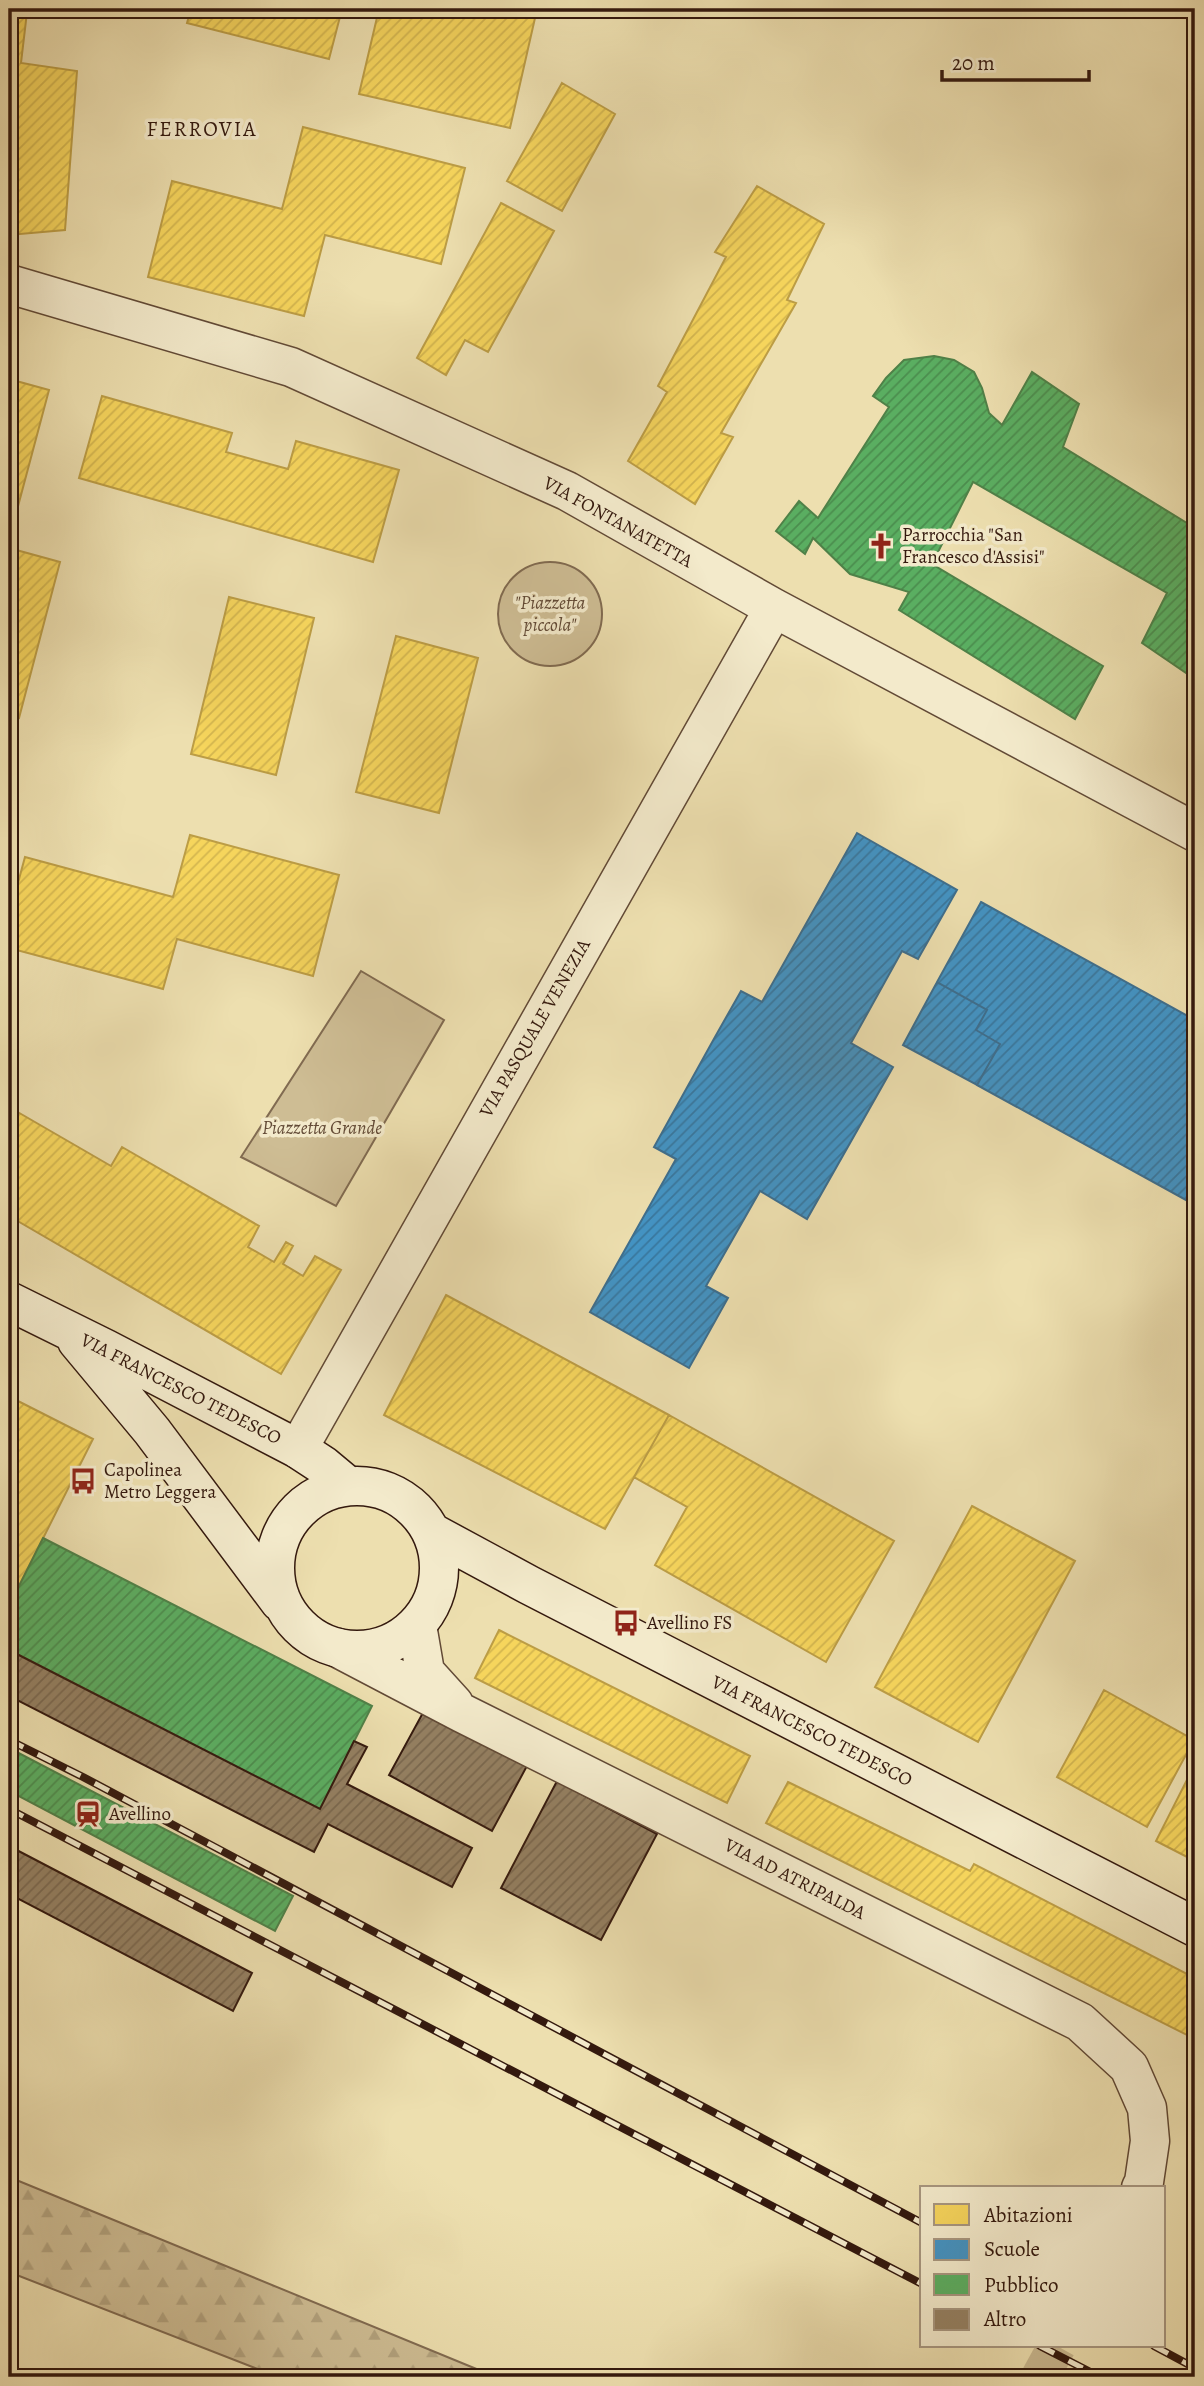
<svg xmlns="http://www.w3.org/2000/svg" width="1204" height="2386" viewBox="0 0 1204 2386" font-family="Alegreya,serif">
<defs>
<pattern id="forest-firs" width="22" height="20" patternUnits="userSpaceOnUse" patternTransform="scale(1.75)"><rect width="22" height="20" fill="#cebd94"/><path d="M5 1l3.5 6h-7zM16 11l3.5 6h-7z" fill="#b2a27e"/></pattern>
<pattern id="homes-hatch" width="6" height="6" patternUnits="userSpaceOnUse" patternTransform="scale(1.75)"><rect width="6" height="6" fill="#f6d55c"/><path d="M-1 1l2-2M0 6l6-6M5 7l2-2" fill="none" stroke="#d4b64f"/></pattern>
<pattern id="schools-hatch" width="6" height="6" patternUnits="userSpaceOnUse" patternTransform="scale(1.75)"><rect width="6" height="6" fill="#4393c3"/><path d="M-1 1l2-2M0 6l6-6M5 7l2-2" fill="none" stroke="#39779d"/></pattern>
<pattern id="public-hatch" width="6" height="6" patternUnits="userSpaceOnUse" patternTransform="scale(1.75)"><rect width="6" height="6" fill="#5aae61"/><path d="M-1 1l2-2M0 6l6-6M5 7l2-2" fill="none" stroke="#4b8d4e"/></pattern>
<pattern id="building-hatch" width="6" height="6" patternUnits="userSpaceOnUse" patternTransform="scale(1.75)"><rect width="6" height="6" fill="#948062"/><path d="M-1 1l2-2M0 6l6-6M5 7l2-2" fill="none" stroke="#7a684f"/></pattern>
</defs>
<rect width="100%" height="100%" fill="#eddfaf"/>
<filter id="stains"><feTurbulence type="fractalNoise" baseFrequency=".00286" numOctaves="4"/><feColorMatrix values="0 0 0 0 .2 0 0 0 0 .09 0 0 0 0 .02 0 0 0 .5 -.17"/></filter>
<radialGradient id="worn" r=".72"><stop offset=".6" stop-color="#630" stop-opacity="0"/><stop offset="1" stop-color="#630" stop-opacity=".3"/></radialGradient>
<path fill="url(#forest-firs)" stroke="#816b51" stroke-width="2" d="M9,2177L496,2377H278L9,2272Z"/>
<path fill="#cebd94" stroke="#816b51" stroke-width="2" d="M498 614a52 52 0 1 1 104 0a52 52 0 1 1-104 0Z
M361,971L444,1020L336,1206L241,1157Z"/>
<path fill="url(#homes-hatch)" stroke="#bc9d45" stroke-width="2" d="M9,9L27,12L21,63L77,71L65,230L9,235Z
M191,9H342L329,59L187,23Z
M379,9H495L535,18L510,128L359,94Z
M562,83L615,114L562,211L507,181Z
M303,127L465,168L441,264L325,235L304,316L148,277L172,181L282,209Z
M757,186L824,224L787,300L796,303L721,433L733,437L695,504L628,461L667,392L658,386L726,257L715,252Z
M501,203L554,231L488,352L465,340L446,375L417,358Z
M9,379L49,390L9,540Z
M102,396L232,433L226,452L288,469L296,441L399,470L373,562L79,478Z
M9,548L60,562L19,718L9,716Z
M229,597L314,618L276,775L191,754Z
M396,636L478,658L439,813L356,792Z
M190,835L339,875L313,976L177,939L163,989L9,948V916L25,857L173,897Z
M9,1107L111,1166L122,1147L259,1226L248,1247L274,1262L286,1242L293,1246L283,1264L303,1276L315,1256L341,1270L281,1374L9,1216Z
M446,1295L669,1415L605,1529L384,1415Z
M16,1400L93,1439L9,1606V1414Z
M669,1415L894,1541L826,1662L655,1565L687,1507L634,1477Z
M972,1506L1075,1561L978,1742L875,1687Z
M499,1630L750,1756L727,1803L475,1678Z
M1104,1690L1194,1740L1147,1827L1057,1777Z
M1195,1764V1861L1156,1841Z
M788,1782L970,1871L974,1864L1195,1978V2039L766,1823Z"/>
<path fill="url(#schools-hatch)" stroke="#3e6e8d" stroke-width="2" d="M857,833L957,890L918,959L902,951L851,1043L893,1067L807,1219L760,1191L706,1286L728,1298L689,1368L590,1312L676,1159L654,1147L715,1037L741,991L762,1002Z
M981,902L1195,1020V1205L977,1085L1000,1044L976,1030L987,1010L937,982Z
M937,982L987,1010L976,1030L1000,1044L977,1085L903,1045Z"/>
<path fill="url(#public-hatch)" stroke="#4f8148" stroke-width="2" d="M934,356L954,360L974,372L982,388L989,413L1002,425L1032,372L1079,404L1063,447L1195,528V679L1142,643L1167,593L973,482L932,564L1103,666L1075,719L899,610L909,592L850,574L813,538L805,554L776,531L799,501L818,518L889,407L873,396L886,378L904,360Z
M43,1538L372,1706L320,1809L9,1650V1606Z
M9,1748L293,1896L275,1931L9,1791Z"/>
<path fill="url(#building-hatch)" stroke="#34190e" stroke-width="2" d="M9,1650L320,1809L354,1741L367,1747L347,1784L472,1848L452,1887L328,1824L314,1852L9,1696Z
M425,1709L528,1764L492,1831L389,1775Z
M557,1781L657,1834L601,1940L501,1888Z
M9,1846L252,1973L233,2011L9,1894Z"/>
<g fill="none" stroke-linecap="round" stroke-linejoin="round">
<path stroke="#c8b78f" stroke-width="38" stroke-dasharray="38 19" stroke-linecap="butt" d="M1040,2377L1057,2346"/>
<g stroke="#624a36" stroke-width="41">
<path id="street" d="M9,284L291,367L567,491L774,608L1195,832
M298,1449L774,608
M417,1625L425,1672L454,1704
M338,1648L462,1713L1080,2022L1129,2067L1147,2108L1150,2141L1144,2182L1141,2188"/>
</g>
<g stroke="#34190e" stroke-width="41">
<path id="secondary" d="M9,1301L106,1349L298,1449L324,1466L348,1486
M77,1341L152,1431L280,1602
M275 1568a82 82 0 1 1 164 0a82 82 0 1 1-164 0Z
M431,1532L529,1585L1195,1927"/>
</g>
<use href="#street" stroke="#f3eacb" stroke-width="38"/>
<use href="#secondary" stroke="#f3eacb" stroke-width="38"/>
<g stroke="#34190e" stroke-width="8">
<path id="rail" d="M9,1740L83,1777L922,2223
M9,1809L922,2284
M1040,2346L1100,2377
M1154,2346L1195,2368"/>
</g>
<use href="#rail" stroke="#f3eacb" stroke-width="5" stroke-dasharray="16" stroke-linecap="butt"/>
</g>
<defs>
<g id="church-bare" transform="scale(2.1)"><path d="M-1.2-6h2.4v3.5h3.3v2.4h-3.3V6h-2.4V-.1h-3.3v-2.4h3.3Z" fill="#8f2418" stroke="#f3eacb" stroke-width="2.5" paint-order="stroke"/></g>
<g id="bus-bare" transform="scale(2.1)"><path d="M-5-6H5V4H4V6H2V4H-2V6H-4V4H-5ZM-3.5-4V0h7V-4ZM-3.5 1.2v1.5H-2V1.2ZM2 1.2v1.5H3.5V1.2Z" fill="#8f2418" stroke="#f3eacb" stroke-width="2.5" paint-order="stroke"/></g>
<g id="station-bare" transform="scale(2.1)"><path d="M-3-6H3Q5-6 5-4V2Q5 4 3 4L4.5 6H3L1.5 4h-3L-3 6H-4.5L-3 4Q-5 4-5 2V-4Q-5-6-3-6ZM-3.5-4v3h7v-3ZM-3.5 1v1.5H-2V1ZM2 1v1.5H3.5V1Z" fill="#8f2418" stroke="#f3eacb" stroke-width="2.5" paint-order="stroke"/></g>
</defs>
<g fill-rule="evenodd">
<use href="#church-bare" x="881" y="546"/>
<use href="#bus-bare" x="83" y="1481"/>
<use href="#bus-bare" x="626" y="1623"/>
<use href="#station-bare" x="88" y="1814"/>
</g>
<g text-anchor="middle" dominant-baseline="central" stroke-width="7" stroke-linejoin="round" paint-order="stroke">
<g font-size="19" fill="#34190e" stroke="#f3eacb">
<text transform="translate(618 522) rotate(29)">VIA FONTANATETTA</text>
<text transform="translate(535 1028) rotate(-60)">VIA PASQUALE VENEZIA</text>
<text transform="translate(181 1389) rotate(27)">VIA FRANCESCO TEDESCO</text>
<text transform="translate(812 1731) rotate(27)">VIA FRANCESCO TEDESCO</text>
<text transform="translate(795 1879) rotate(27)">VIA AD ATRIPALDA</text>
</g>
<g font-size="19" fill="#34190e" stroke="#f3eacb" text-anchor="start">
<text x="902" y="535">Parrocchia "San<tspan x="902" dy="22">Francesco d'Assisi"</tspan></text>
<text x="104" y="1470">Capolinea<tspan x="104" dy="22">Metro Leggera</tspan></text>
<text x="647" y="1623">Avellino FS</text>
<text x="109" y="1814">Avellino</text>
</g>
<g font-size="19" font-style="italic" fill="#624a36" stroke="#f3eacb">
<text x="550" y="603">"Piazzetta<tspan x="550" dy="22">piccola"</tspan></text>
<text x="322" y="1128">Piazzetta Grande</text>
</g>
<g font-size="21" letter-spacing="2" fill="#34190e" stroke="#f3eacb">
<text x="202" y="129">FERROVIA</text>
</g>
</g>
<rect width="1204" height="2386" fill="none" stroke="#eddfaf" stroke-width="35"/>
<rect x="10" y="10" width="1183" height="2365" fill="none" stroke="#34190e" stroke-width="3.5"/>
<rect x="18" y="18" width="1169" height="2351" fill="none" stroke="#34190e" stroke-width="2"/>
<rect x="920" y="2186" width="245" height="161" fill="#f3eacb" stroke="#a7967f" stroke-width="2"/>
<rect x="934" y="2204" width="35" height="21" fill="#f6d55c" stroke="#a7967f" stroke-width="2"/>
<text x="984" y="2222" font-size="21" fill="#34190e">Abitazioni</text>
<rect x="934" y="2239" width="35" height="21" fill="#4393c3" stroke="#a7967f" stroke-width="2"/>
<text x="984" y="2256" font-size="21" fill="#34190e">Scuole</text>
<rect x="934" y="2274" width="35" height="21" fill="#5aae61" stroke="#a7967f" stroke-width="2"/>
<text x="984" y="2292" font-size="21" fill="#34190e">Pubblico</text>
<rect x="934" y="2309" width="35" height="21" fill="#948062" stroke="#a7967f" stroke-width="2"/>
<text x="984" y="2326" font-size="21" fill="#34190e">Altro</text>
<path d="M942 70v10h147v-10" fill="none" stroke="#34190e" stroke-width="3.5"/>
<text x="952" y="70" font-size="21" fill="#34190e" stroke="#f3eacb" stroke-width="5" paint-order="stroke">20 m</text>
<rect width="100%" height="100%" filter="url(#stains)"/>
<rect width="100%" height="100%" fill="url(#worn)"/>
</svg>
